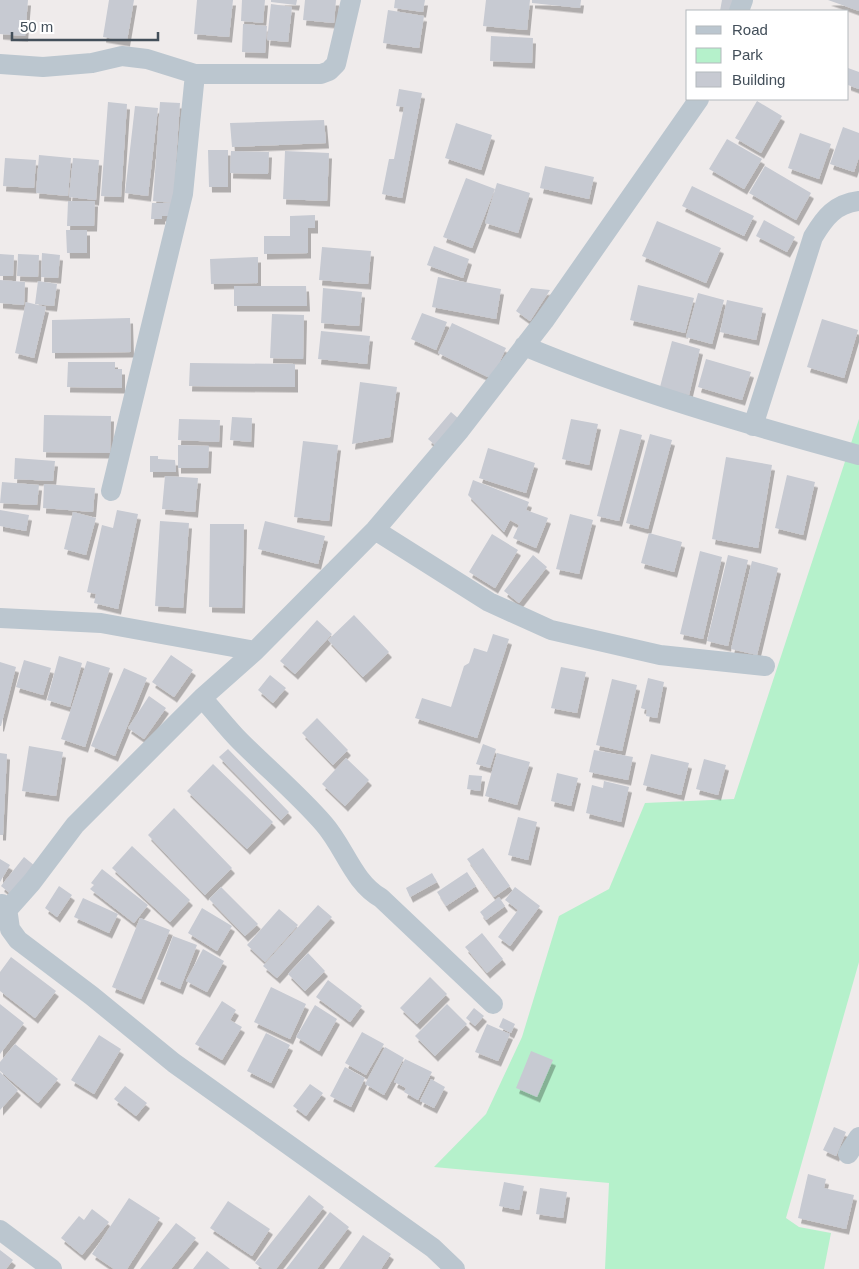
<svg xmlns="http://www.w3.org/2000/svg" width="859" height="1269" viewBox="0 0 859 1269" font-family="Arial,sans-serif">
<defs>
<filter id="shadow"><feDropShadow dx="3" dy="5.5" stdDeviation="0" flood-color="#0004"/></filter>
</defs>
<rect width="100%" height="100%" fill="#efebeb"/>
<path fill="#b5f1cb" d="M859,419V962L786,1218L799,1227L831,1233L824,1269H605L609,1183L434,1167L486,1114L522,1037L559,916L609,889L645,803L734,799Z"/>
<path fill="#c7cad2" filter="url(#shadow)" d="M0,0H28L25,36L0,34Z
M109,0H134L127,41L103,37Z
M197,0H233L229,37L194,34Z
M242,0H265L263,23L241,21Z
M271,0H297L296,5L271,2Z
M305,0H336L334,23L303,20Z
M395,0H425L423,12L394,8Z
M486,0H530L527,30L483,26Z
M532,0H581L580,8L532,3Z
M722,0H735L733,11H720Z
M828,0H859V11Z
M271,4L292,7L288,42L267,40Z
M388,10L424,16L419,48L383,43Z
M243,24L267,26L265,53L242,52Z
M491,36L533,38L532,63L490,61Z
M848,68L859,72V89L848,85Z
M399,89L422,93L402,198L382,194L389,159H394L404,107L396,106Z
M757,101L782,116L761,153L735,138Z
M108,102L127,104L121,197L101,196Z
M160,102L180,103L173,203L153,201Z
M135,106L158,108L148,196L125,193Z
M324,120L326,143L232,147L230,123Z
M456,123L492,135L481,170L445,158Z
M843,127L859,133V157L854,172L830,164Z
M800,133L831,144L819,179L788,168Z
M727,139L762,159L744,189L709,169Z
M208,150H228V187H209Z
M231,151L269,152L268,174L230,173Z
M285,151L329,153L327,201L283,199Z
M39,155L71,158L68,196L36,193Z
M5,158L36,160L34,188L3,186Z
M73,158L99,160L96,200L69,197Z
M545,166L594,177L589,199L540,188Z
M765,166L811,193L796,220L749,193Z
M466,178L495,189L472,248L443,237Z
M497,183L530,193L518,233L485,223Z
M692,186L754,216L744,236L682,206Z
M68,201H95L94,226H67Z
M152,203H175V216H162V219H151Z
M315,215V228H308V253L264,254V236H290V216Z
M764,220L795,237L787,252L756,236Z
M657,221L721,248L706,283L642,256Z
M66,230H87V253H67Z
M434,246L469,259L463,278L427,265Z
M322,247L371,251L368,284L319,280Z
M42,253L60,255L58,278L41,277Z
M0,254L14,255L13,276H0Z
M18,254L39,255L38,277L17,276Z
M258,257V283L211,284L210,259Z
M438,277L501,289L496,319L432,307Z
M0,280L25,282L24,305L0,303Z
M38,281L57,284L54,306L35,304Z
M638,285L694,298L685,333L630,320Z
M234,286H306L307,306H234Z
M323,288L362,292L359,326L321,323Z
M531,288L550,290L530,321L516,311Z
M698,293L724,300L712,344L686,337Z
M727,300L763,308L756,340L720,332Z
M26,302L46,307L34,358L15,353Z
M422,313L447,322L436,350L411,339Z
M272,314L304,315L303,359L270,358Z
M130,318L131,352L52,353V320Z
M822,319L858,330L844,378L807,367Z
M452,323L506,348L492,379L438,353Z
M321,331L370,336L367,364L318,359Z
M672,341L700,349L689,395L660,387Z
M706,359L751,372L742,400L698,387Z
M68,362H115V369H122V388L67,387Z
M190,363L295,364V387L189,386Z
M360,382L397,387L390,437L352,444Z
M451,412L459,419L436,446L428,439Z
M44,415L111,416L110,453L43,452Z
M232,417L252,418L251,442L230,440Z
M179,419L220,420L219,442L178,440Z
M571,419L598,424L589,465L562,459Z
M620,429L642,435L619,521L597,516Z
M650,434L672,440L648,529L626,523Z
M303,441L338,445L329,521L294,517Z
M178,445L209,446L208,468H178Z
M488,448L535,463L526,493L479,478Z
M150,456H158V459L175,460L176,472H150Z
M726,457L772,465L758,548L712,539Z
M15,458L55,461L53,481L14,479Z
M787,475L815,482L803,535L775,528Z
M165,476L198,478L195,512L162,509Z
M473,480L529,502L526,510L548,518L536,548L513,538L519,525L510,520L504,532L468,495Z
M2,482L39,485L37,505L0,503Z
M44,484L95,488L93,512L43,508Z
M0,510L29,515L26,531L0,526Z
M117,510L138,514L118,609L94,603L96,594L87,592L102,525L113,528Z
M73,512L96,518L86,555L64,549Z
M570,514L593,520L579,574L556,569Z
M160,521L189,523L183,608L155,606Z
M265,521L325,536L318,564L258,549Z
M210,524H244L242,608L209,607Z
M649,533L682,542L674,572L641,563Z
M492,534L518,550L495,588L469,572Z
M700,551L722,557L703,639L680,634Z
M533,555L547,567L519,603L504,591Z
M728,555L748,560L728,646L707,641Z
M752,561L778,568L757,655L731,649Z
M354,615L389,652L363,677L328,640Z
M317,620L332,634L295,674L280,661Z
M493,634L509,639L477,738L415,718L422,698L451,707L464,666L469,663L474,648L487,652Z
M171,655L193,670L174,697L152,682Z
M59,656L82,663L70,707L47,700Z
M24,660L51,668L43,695L16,687Z
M87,661L110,668L85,747L61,739Z
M0,662L16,667L1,726H0Z
M561,667L586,672L577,713L551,708Z
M124,668L147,678L115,756L91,746Z
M270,675L286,688L273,703L258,690Z
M648,678L664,682L657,718L646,716L647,710L641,708Z
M612,679L637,685L622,751L596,745Z
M149,696L166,708L144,739L128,728Z
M317,718L348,750L333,765L302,733Z
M483,744L496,749L490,768L476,764Z
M29,746L63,752L56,796L22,791Z
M228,749L289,812L281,820L219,757Z
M594,750L633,757L628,780L589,772Z
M0,753L7,754L3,835H0Z
M497,753L530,762L517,805L485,796Z
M651,754L689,763L681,795L643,785Z
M346,758L369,780L345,806L322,784Z
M704,759L726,765L718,795L696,789Z
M213,764L273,822L247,849L187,791Z
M557,773L578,778L571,806L551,801Z
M469,775L482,776L480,791L467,789Z
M604,781L629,787L621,822L586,813L592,785L603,788Z
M174,808L232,868L205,895L148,835Z
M518,817L537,822L528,860L508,855Z
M132,846L190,900L170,922L112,868Z
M483,848L510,886L494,897L467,859Z
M24,857L35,866L12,895L1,886Z
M0,859L10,865L0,882Z
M102,869L148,905L134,923L90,889L94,885L91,883Z
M467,872L476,886L446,906L437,892Z
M432,873L437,882L410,897L406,888Z
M59,886L72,895L57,917L45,908Z
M221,887L258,924L245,936L209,899Z
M515,887L540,906L510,946L498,937L518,910L505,900Z
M499,897L505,906L486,920L480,912Z
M83,898L118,914L109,933L74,917Z
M318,905L332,917L277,978L263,966Z
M202,908L232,926L217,951L188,933Z
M279,909L298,925L265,962L247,945Z
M140,918L170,930L141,999L112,987Z
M482,933L503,959L487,973L465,947Z
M173,936L197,945L180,989L157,979Z
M203,949L224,961L207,992L186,981Z
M308,953L325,971L305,991L288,974Z
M11,957L56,991L35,1018L0,991V972Z
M430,977L447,994L417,1024L400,1008Z
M328,980L362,1006L350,1022L316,997Z
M271,987L306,1004L290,1039L254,1022Z
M222,1001L236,1010L230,1020L242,1027L222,1060L195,1044Z
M0,1004L24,1023L0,1054Z
M447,1004L467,1024L435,1056L415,1036Z
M315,1005L337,1019L319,1051L296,1037Z
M474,1008L484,1016L475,1026L466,1018Z
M503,1018L515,1024L511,1033L499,1027Z
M487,1024L510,1034L498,1061L475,1052Z
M362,1032L384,1044L366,1075L345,1063Z
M266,1033L290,1045L271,1083L247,1071Z
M99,1035L121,1049L94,1094L71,1080Z
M15,1044L58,1079L38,1103L0,1071V1062Z
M385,1047L404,1058L384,1095L365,1084Z
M531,1051L553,1060L537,1097L516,1088Z
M405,1059L432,1072L418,1100L404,1092L406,1088L394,1082Z
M345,1067L365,1078L351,1107L330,1096Z
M0,1072L18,1090L0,1110Z
M431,1079L445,1087L434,1108L420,1101Z
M310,1084L323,1093L306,1116L293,1106Z
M125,1086L147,1103L136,1116L114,1099Z
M834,1127L846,1132L836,1156L823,1150Z
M808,1174L826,1179L824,1188L854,1195L846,1229L798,1218Z
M504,1182L524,1186L519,1210L499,1206Z
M540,1188L567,1192L563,1218L536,1214Z
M309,1195L324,1207L276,1269H263L255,1263Z
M129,1198L160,1218L127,1269H114L92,1254Z
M228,1201L270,1229L252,1256L210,1228Z
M92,1209L109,1222L82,1255L61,1238L79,1216L84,1220Z
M330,1212L349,1227L317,1269H286Z
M176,1223L196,1238L171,1269H140Z
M363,1235L391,1254L381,1269H339Z
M0,1250L13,1260L6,1269H0Z
M207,1251L230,1269H193Z"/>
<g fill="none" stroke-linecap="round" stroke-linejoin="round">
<path stroke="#bbc6cf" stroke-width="20" d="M739,11L743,0
M0,64L43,67L92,63L122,56L147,59L195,74H321L329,71L336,64L351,0
M524,346C632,391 745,424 859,455
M753,426L813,237C825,217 835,204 859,201
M111,491L183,194L195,74
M375,530L489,602L551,630L660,655L765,666
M0,618L101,623L255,651
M202,698C215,712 227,728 240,741C268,769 298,794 324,824C345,848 353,882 381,898L493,1004
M2,904L7,908L10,929L18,940L92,996L174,1063L433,1248L455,1269
M0,918L32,882L75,825L202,698L255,651L375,530L460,430L544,321L699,99
M848,1154L859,1137
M0,1230L52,1269"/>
</g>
<rect x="686" y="10" width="162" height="90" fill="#ffffff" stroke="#b4b9bd"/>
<rect x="696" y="26" width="25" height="8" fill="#bbc6cf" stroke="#b4b9bd"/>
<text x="732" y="35" font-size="15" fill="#434f5a">Road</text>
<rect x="696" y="48" width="25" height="15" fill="#b5f1cb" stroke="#b4b9bd"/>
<text x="732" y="60" font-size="15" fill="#434f5a">Park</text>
<rect x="696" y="72" width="25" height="15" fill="#c7cad2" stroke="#b4b9bd"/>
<text x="732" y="85" font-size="15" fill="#434f5a">Building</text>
<path d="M12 32v8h146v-8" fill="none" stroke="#434f5a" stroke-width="2.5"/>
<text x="20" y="32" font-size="15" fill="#434f5a" stroke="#ffffff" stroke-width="4" paint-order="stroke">50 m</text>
</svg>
